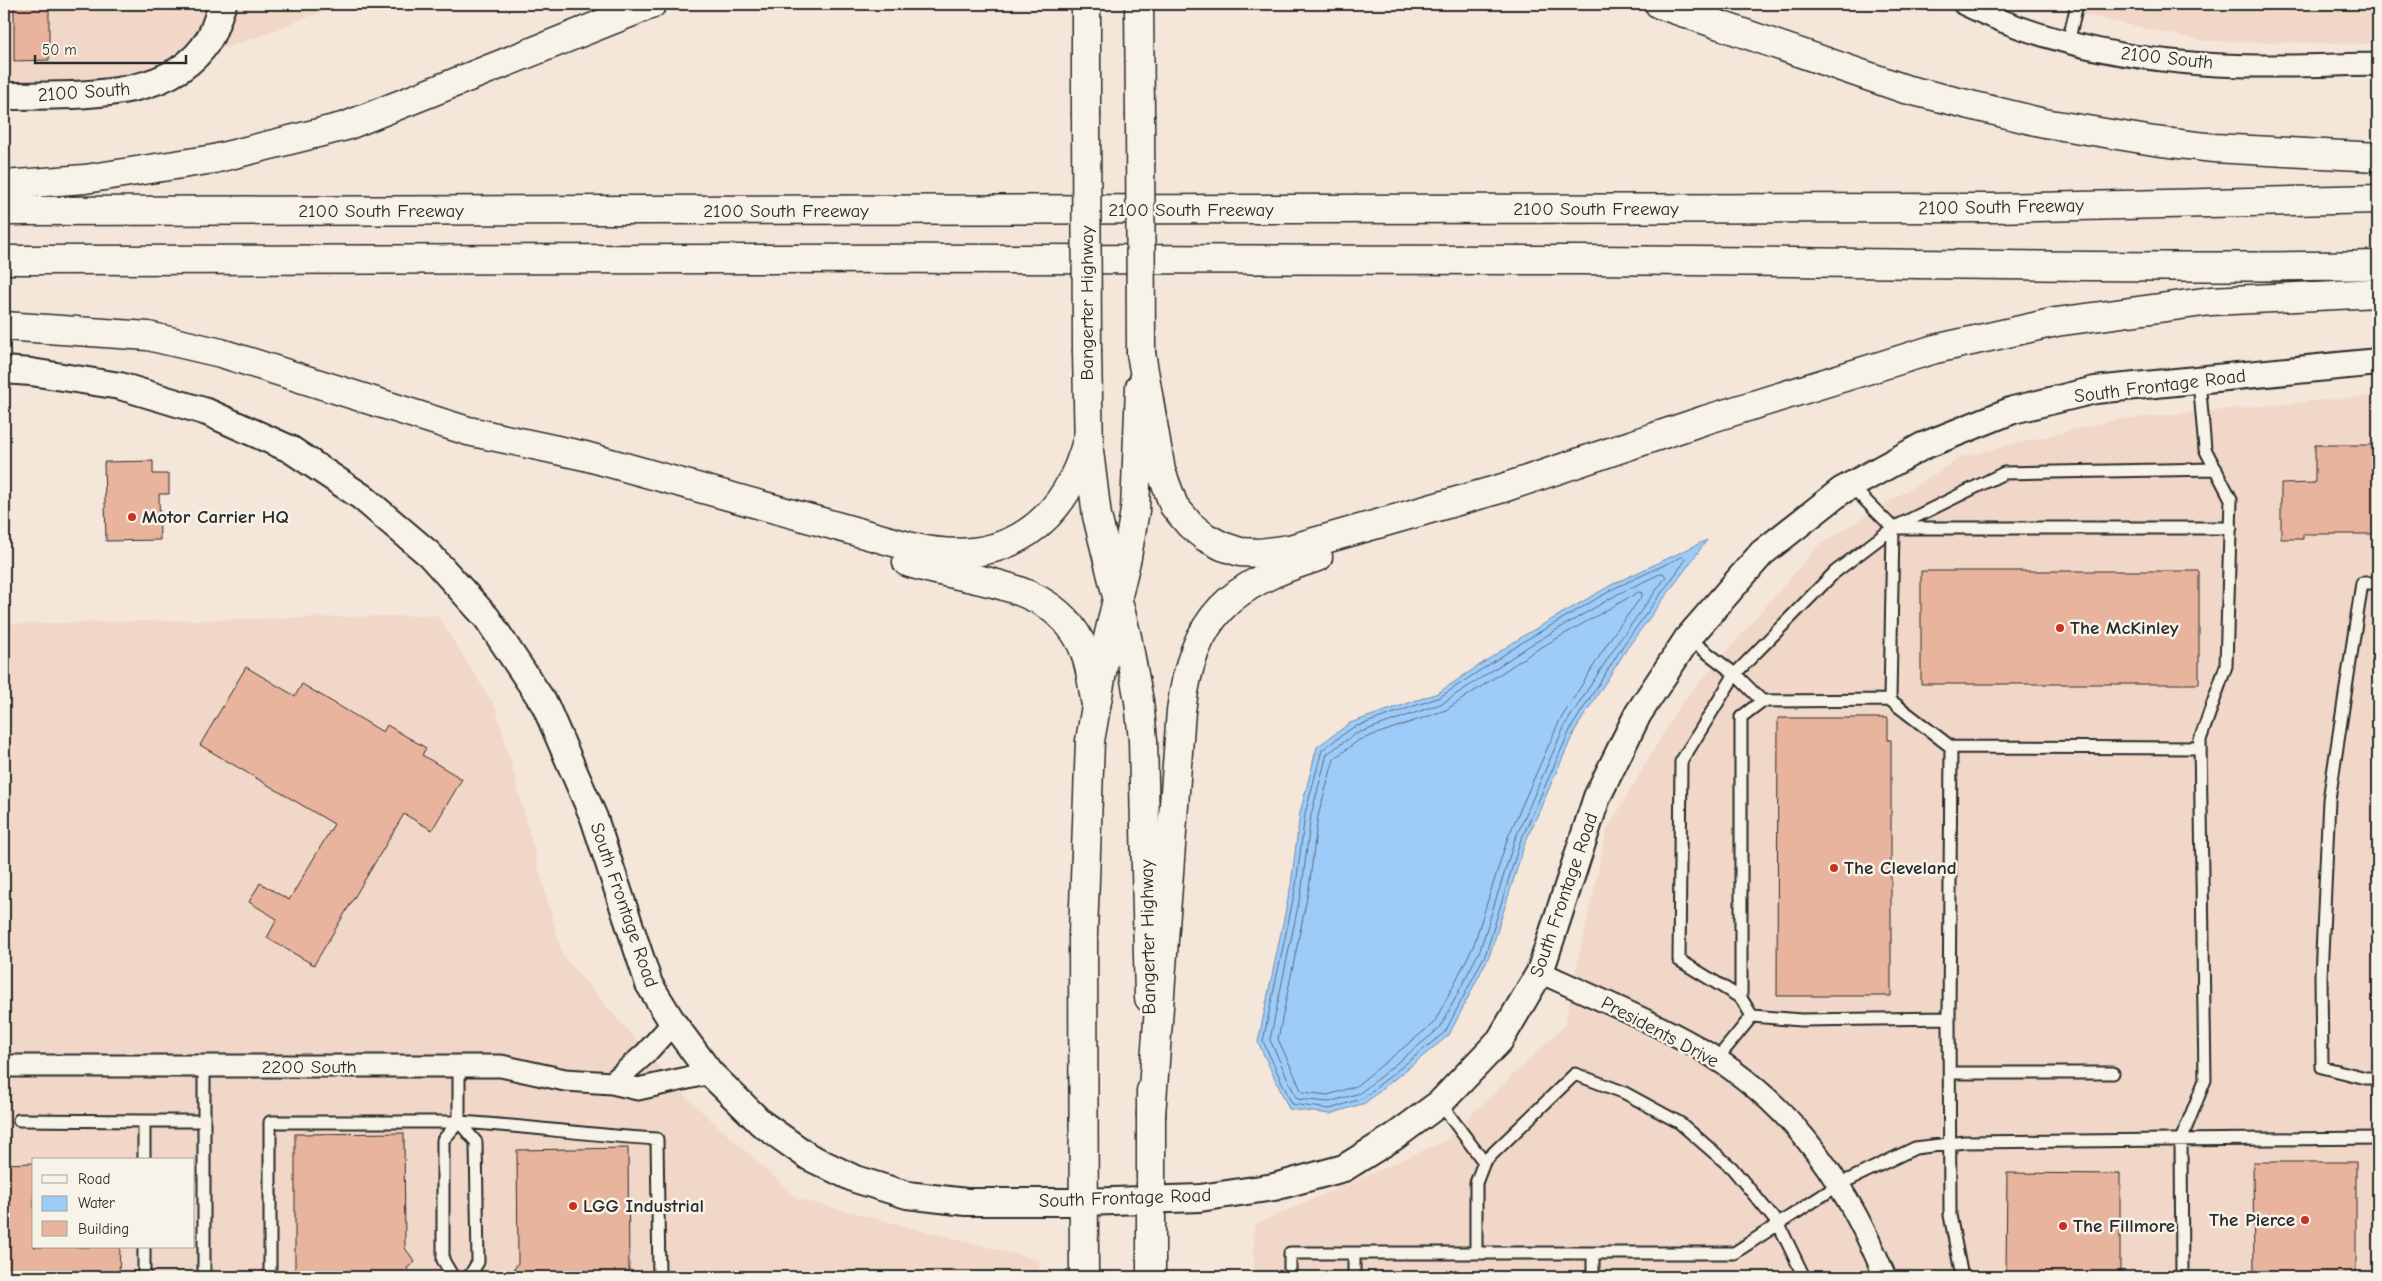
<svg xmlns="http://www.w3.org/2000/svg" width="2382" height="1281" viewBox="0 0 2382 1281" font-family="'Comic Neue',sans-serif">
<rect width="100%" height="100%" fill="#f4e6d9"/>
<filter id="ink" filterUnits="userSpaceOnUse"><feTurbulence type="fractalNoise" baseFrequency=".02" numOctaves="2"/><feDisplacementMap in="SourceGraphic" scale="10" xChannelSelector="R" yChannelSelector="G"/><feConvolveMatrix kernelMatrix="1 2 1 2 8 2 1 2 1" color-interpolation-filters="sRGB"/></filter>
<g filter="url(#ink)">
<path fill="#f1d7c7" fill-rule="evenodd" d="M4,4H340L263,35L129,79L4,84Z
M2042,4H2378V44L2204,41L2052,8Z
M2378,395V1277H1254V1225L1443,1142L1564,1026L1607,830L1680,705L1819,545L1962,457L2114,420Z
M437,615L496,708L562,955L684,1095L798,1199L1039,1260L1038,1277H4V624ZM34,1160H194V1247H34Z"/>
<path fill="#9eccf9" stroke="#708ca7" d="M1707,540L1628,647L1575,730L1525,843L1490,954L1449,1035L1365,1103L1330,1114L1289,1109L1258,1042L1291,885L1300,813L1317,747L1350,723L1438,693L1523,636L1613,584Z"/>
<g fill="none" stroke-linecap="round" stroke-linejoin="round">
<path stroke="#596b7d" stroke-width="1" d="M1682,557L1685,558V561L1624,644L1571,728L1520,842L1486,953L1445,1032L1363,1098L1330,1109L1292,1104L1263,1041L1296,886L1305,814L1322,750L1352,728L1440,697L1526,640L1615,588Z
M1663,573L1666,577L1619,641L1565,725L1515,839L1480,950L1440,1028L1360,1093L1329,1102L1297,1099L1270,1040L1302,887L1311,815L1327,754L1355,734L1443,703L1529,646L1618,594Z
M1639,592L1642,593V596L1612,636L1559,722L1508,837L1473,947L1434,1023L1356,1086L1328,1095L1302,1092L1278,1039L1309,888L1318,816L1334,759L1359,740L1446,710L1533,652Z"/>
</g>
<path fill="#e9b49d" stroke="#2b2b2b" d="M14,4H49V60L14,61Z
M2315,445H2378V534H2303V539H2281V484L2315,483Z
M153,461V474H169V494H159L160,540L106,541L104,462Z
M1921,571H2199V684H1921Z
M246,667L295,696L302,684L383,732L387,725L426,748L422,755L462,779L432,830L404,814L314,965L267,938L277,919L249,902L260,883L289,900L334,824L200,745Z
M1778,718H1888V740H1891V996H1777Z
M404,1133L405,1248L415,1262L407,1268L412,1277H295V1134Z
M628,1148L629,1277H509L518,1263L517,1150Z
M2253,1162H2356V1277H2254Z
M34,1163V1247H120L119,1277H4V1164Z
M2007,1173L2120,1174V1277H2006Z"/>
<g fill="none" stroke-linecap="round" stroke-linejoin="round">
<g stroke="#2b2b2b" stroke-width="15">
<path id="service" d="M2068,43L2077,4
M1851,486L1893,528H2231
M1893,528L1890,700L1951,747L1949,1018
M2378,583H2362L2329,800L2321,976L2322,1067L2366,1078H2378
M1688,638L1735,674L1835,572L1893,528L2004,473L2216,469
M1951,747L2200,748
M1741,998V717L1762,701
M1752,1016L1801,1020L1949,1018L1950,1215L1962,1277
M1717,1059L1752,1016L1741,998L1679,960L1681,762L1735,674L1762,701L1890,700
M204,1066V1277
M1950,1073H2113
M1440,1103L1484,1162
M19,1120L144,1121V1160
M144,1121H203
M459,1122C525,1126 590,1135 657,1139L659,1277
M459,1122L476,1142L478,1262L469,1277
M144,1247V1277
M1354,1253V1277
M1476,1253V1183L1484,1162L1575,1074L1623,1092L1680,1123L1732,1168L1779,1225L1804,1277
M270,1277V1122H459V1067
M453,1277L443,1260V1140L459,1122
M1290,1277V1253H1734L1840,1184L1915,1148L1965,1142L2378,1138
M1593,1277V1253
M2182,1277L2181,1140L2205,1080L2200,740L2226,666L2231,499L2205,449L2199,380"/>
</g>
<g stroke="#2b2b2b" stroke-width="25">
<path id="minor" d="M1964,4C2031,37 2107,55 2180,62C2245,69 2313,65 2378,64
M1540,972C1587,994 1636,1014 1681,1038C1783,1092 1842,1172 1885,1277
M4,1066H501L565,1080L612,1083L638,1089L710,1073
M612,1083L645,1054L673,1023"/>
</g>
<g stroke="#2b2b2b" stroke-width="30">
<path id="tertiary" d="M4,96C68,94 171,104 209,39C215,29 218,15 223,4
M4,370L31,372L120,386L207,412L290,449L362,497L429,554L487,618L545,705L594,818L649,984L673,1023L710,1073L761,1123L809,1157L855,1179L907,1195L966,1202H1084L1200,1198L1274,1187L1344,1168L1394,1137L1440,1103L1500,1040L1540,972L1597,797L1638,714L1688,638L1762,553L1841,491L1923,446L2013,410L2095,390L2378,362"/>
</g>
<g stroke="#2b2b2b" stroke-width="31">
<path id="trunk" d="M1086,4V113
M1139,4L1140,114
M1087,352L1089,451L1097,516L1127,637L1139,701L1143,740L1149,998
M1151,1091V1277
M1084,1277L1083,934L1090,741L1108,638L1127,557L1135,510L1140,387"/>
</g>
<g stroke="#2b2b2b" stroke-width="31">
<path id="motorway" d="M1659,4L1905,89L2044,123L2154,141L2214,148L2378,157
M4,185L85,179L214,159L346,126L652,4
M4,211L1992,208L2378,199
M4,260C529,259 1054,258 1579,260C1845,261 2112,270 2378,265
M4,326L148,336L221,353L468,431L585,456L915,548C1005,568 1066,524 1088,437
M1141,353L1161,471L1174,506L1190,525L1205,537L1222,546L1240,552L1259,553L1290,549L1503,488L1705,420L1935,349L2056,322L2211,301L2378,293
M907,562C965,582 1048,579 1080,641C1090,660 1092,684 1096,705
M1151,1115L1181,711C1193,616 1229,585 1318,557"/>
</g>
<use href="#service" stroke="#f7f3e8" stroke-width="11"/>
<use href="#minor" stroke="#f7f3e8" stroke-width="21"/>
<use href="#tertiary" stroke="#f7f3e8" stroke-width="26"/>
<use href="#trunk" stroke="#f7f3e8" stroke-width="28"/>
<use href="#motorway" stroke="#f7f3e8" stroke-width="28"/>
<g stroke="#2b2b2b" stroke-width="31" stroke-linecap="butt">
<path id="trunk-bridge" d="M1086,113L1087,352
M1140,114L1141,353"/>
</g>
<use href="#trunk-bridge" stroke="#f7f3e8" stroke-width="28"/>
</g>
</g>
<g fill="#c8321e" stroke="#f7f3e8" stroke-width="2">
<circle cx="132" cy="517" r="5"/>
<circle cx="2060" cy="628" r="5"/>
<circle cx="1834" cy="868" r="5"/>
<circle cx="573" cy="1206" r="5"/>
<circle cx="2305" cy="1220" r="5"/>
<circle cx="2063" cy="1226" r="5"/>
</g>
<g text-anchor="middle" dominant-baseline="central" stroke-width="5" stroke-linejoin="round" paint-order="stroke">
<g font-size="19" fill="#2b2b2b" stroke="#f7f3e8">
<text transform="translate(2167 58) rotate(6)">2100 South</text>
<text transform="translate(84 92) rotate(-4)">2100 South</text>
<text transform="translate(2001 207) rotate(-1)">2100 South Freeway</text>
<text x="1596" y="209">2100 South Freeway</text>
<text x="1191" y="210">2100 South Freeway</text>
<text x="381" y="211">2100 South Freeway</text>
<text x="786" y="211">2100 South Freeway</text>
<text transform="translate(1087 303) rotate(-90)">Bangerter Highway</text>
<text transform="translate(2160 386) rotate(-7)">South Frontage Road</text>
<text transform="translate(1564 895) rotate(-71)">South Frontage Road</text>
<text transform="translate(624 905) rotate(71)">South Frontage Road</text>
<text transform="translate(1148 937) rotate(-91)">Bangerter Highway</text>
<text transform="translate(1660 1032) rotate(28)">Presidents Drive</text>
<text x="309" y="1067">2200 South</text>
<text transform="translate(1125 1198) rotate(-2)">South Frontage Road</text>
</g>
<g font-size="19" font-weight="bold" fill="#2b2b2b" stroke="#f7f3e8" text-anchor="start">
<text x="142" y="517">Motor Carrier HQ</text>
<text x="2070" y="628">The McKinley</text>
<text x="1844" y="868">The Cleveland</text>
<text x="583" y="1206">LGG Industrial</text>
<text x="2295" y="1220" text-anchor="end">The Pierce</text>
<text x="2073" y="1226">The Fillmore</text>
</g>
</g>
<rect width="2382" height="1281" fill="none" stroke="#f7f3e8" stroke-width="20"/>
<rect x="10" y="10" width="2362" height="1261" fill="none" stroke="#2b2b2b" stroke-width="2" filter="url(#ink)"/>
<rect x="32" y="1158" width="162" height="90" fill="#f7f3e8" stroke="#a5a39c"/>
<rect x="42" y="1175" width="25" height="8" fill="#f7f3e8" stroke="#a5a39c"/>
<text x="78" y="1184" font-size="15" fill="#2b2b2b">Road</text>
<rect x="42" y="1196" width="25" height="15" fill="#9eccf9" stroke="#a5a39c"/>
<text x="78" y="1208" font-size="15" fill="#2b2b2b">Water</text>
<rect x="42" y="1221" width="25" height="15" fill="#e9b49d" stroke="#a5a39c"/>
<text x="78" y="1234" font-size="15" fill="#2b2b2b">Building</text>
<path d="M35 55v8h151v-8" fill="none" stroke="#2b2b2b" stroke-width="2.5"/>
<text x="42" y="55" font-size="15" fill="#2b2b2b" stroke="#f7f3e8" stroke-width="4" paint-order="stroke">50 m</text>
</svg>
